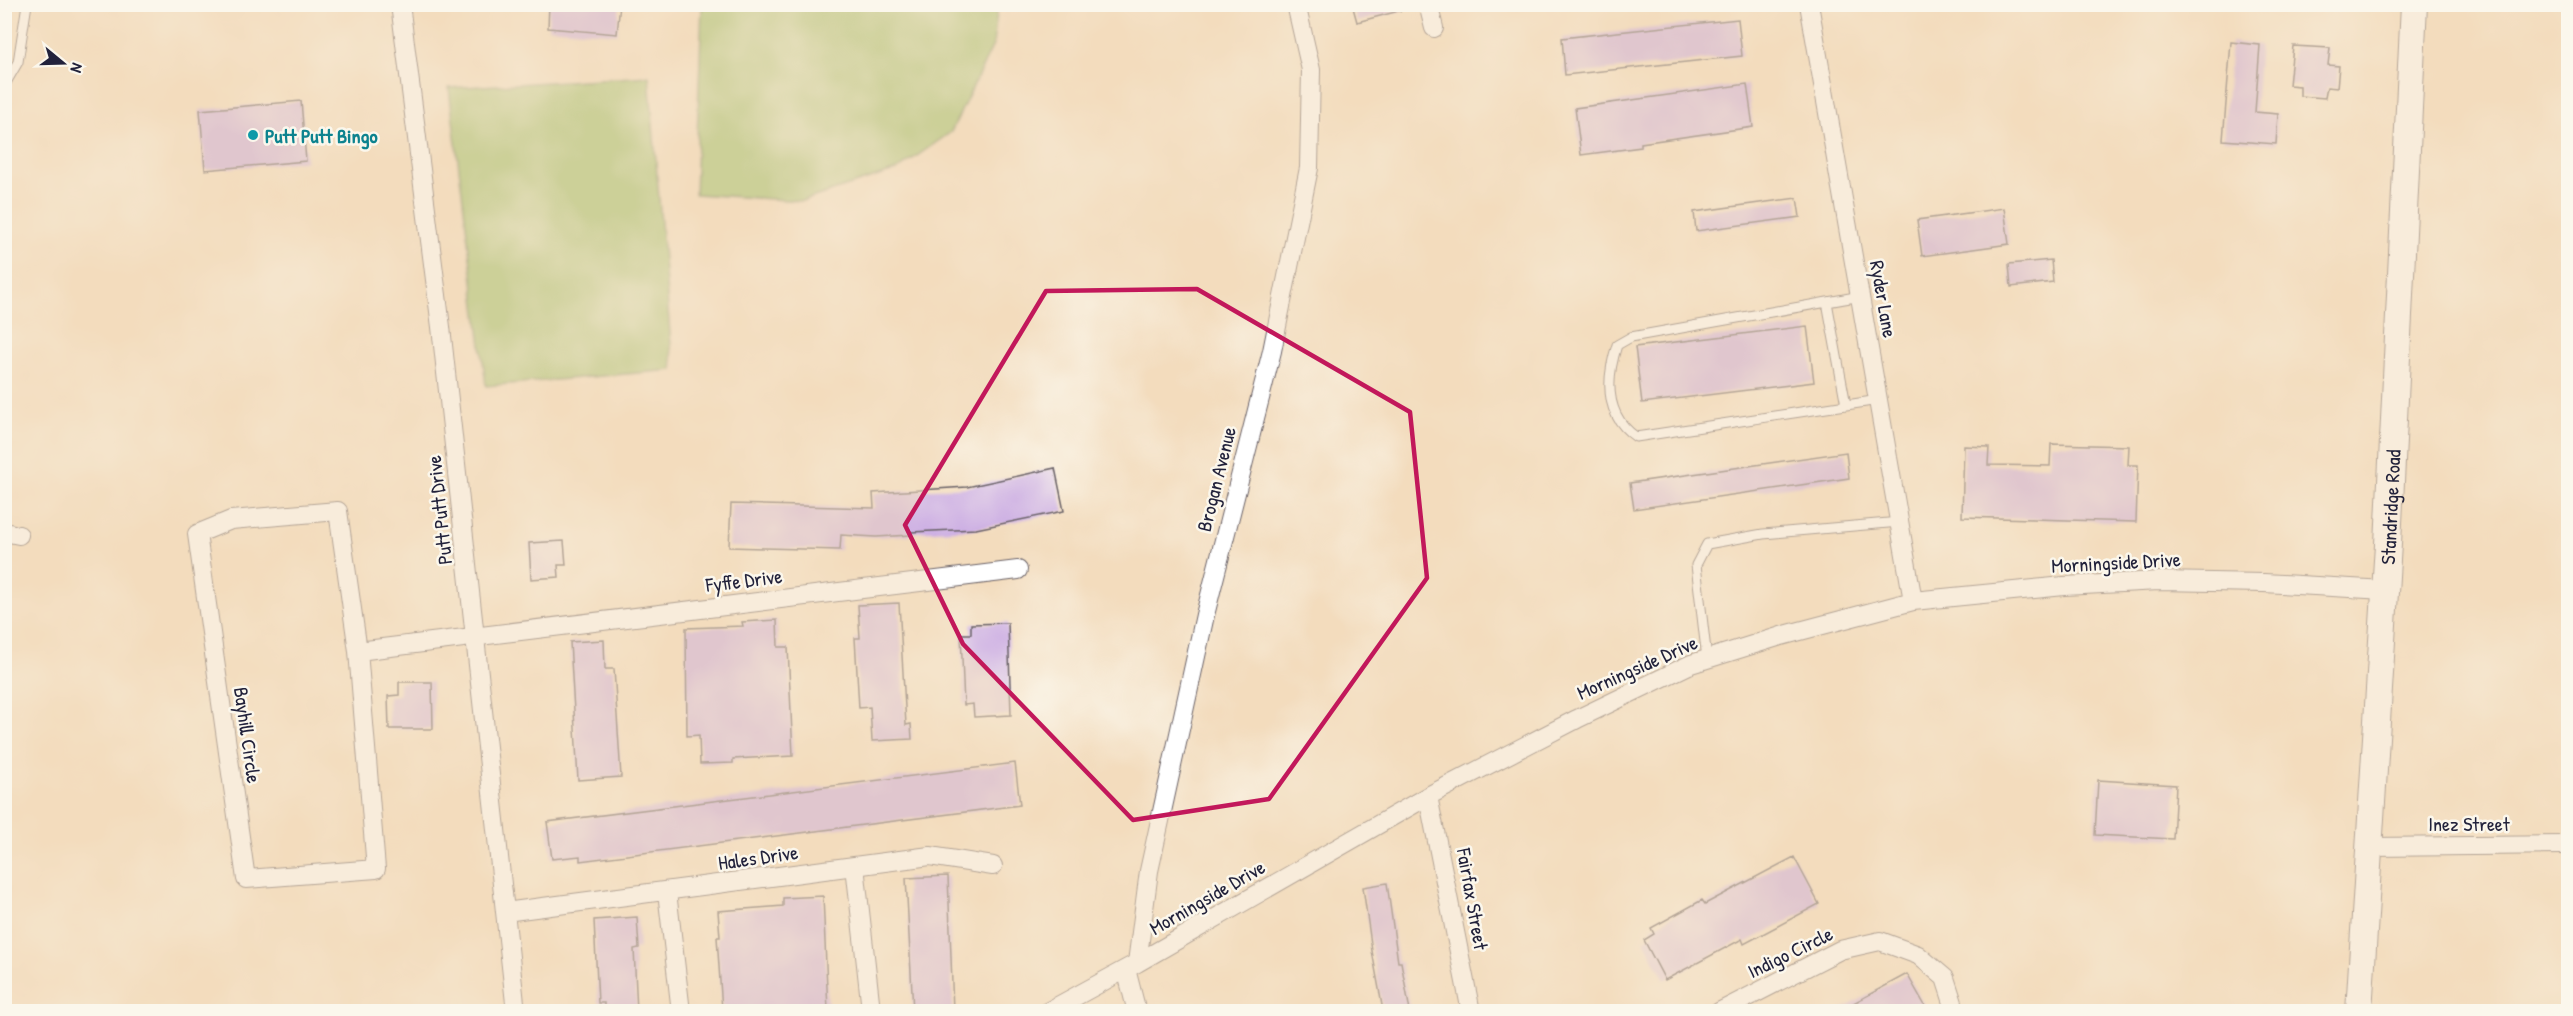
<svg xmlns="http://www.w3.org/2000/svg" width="2573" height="1016" viewBox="0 0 2573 1016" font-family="'Patrick Hand',sans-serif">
<rect width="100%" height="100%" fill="#fbf7ec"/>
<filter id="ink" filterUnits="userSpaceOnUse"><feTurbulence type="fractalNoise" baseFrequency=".0167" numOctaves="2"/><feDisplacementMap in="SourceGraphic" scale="12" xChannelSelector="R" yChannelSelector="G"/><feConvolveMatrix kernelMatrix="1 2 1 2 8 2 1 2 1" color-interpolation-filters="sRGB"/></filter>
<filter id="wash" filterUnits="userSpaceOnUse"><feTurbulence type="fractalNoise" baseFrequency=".008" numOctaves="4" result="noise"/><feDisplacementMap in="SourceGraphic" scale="24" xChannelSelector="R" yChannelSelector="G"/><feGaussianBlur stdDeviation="1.35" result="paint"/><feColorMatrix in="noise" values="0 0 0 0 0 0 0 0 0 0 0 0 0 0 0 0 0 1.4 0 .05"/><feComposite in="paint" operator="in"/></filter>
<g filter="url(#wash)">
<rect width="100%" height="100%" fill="#f3dcbd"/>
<path fill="#9dc06a" stroke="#607152" stroke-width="1.5" d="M702,5V4L998,5L993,45L951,132L897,170L802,201L695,194Z
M649,76L673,370L486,386L449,88Z"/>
<g id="blocks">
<path fill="#caabe3" d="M549,4H620L617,34L548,28Z
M1352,4H1403V10L1357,22Z
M1738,19L1742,56L1565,75L1562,38Z
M2231,42L2260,45L2255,112L2278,114L2276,144L2223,140Z
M2293,46L2330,48L2328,65L2339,66L2337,88L2327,87L2325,98L2300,96V86L2289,85Z
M1747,84L1753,127L1641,143V147L1581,155L1575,108Z
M301,101L306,161L205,170L200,110Z
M1797,198L1800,217L1696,231L1694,212Z
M2004,208L2009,244L1922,256L1917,220Z
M2051,260L2053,282L2011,287L2009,264Z
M1807,326L1814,382L1642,403L1635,347Z
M2051,444L2129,446L2128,465H2138L2136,522L1962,517L1964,446L1989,447L1988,465L2050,466Z
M1846,452L1849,478L1634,509L1630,483Z
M1055,468L1064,511L976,529L911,532V535L876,537L841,535L840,550L729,547L731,504L874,508L873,493L967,487Z
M564,541L566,565H558L559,577L531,579L529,543Z
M899,603L906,725L911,724L912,739L872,741L870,707L859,708L855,638H860L858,605Z
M777,620L778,647H788L793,756L733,759V763L700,764L699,735L687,736L686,628L743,626L742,622Z
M1008,623L1011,715L974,717L973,704L964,705L961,634H971V624Z
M604,640L605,669H614L621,777L578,780L570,642Z
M399,682H432L433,729H389L388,696L399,695Z
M1015,763L1020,805L580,861V856L552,859L547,822Z
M2098,780L2176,785L2173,839L2095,835Z
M1794,857L1819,904L1744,944L1742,939L1665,980L1644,940L1654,934L1651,928L1702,900L1705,904Z
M948,876L953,1011H913L906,878Z
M1387,883L1398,962H1401L1410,1011H1383L1372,951L1363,887Z
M823,896L828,1011L722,1010L717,937H720L718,911L783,906V898Z
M637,917L639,948L634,949L637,1011H604V1003H598L594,920Z
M1907,974L1928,1011H1839Z"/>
</g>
</g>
<g filter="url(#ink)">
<use href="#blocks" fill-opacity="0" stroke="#6b6368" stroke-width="1.5"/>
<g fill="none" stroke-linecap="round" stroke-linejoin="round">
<g stroke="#6b6368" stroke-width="11">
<path id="lane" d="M4,86L18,62L27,4
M1861,296L1631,337L1617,345C1606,379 1604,415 1636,437L1879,400
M1827,302L1846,405
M1707,659L1696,565L1707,544L1763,534L1900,522"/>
</g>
<g stroke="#6b6368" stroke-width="20">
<path id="street" d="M400,4L441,327L516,1012
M1428,4L1434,28
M1809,4L1913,601
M4,532L19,535
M358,651L338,511L231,520L197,534L246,879L376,869L358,651L1018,570
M1428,796L1471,1012
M2369,847L2568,845
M855,866L870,1001
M667,892L681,1012
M505,912L930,856L993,866
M1137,963L1149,871L1205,615L1272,351L1309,168L1311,70L1296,4
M1126,969L1137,1012
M1047,1012L1137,963L1428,796L1577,719L1691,664L1781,636L1913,601L2064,586L2159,581L2264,583L2385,590
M1719,1012L1840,950L1880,941L1918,955L1945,978L1956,1012"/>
</g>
<g stroke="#6b6368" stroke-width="28">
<g id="secondary">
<path id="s1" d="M2359,1012L2388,544L2414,4"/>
</g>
</g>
<use href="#lane" stroke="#fff" stroke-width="9"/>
<use href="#street" stroke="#fff" stroke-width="18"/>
<use href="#secondary" stroke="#fff" stroke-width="26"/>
</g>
</g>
<path d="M0 0H2573V1016H0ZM1197,289L1410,412L1427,578L1269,799L1133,820L963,644L905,525L1046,291Z" fill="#f3dcbd" fill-opacity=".55" fill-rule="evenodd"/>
<path fill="none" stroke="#c2185b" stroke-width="4.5" stroke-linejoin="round" d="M1197,289L1410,412L1427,578L1269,799L1133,820L963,644L905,525L1046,291Z"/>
<circle fill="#0f9aa8" stroke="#fbf7ec" stroke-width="2" cx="253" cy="135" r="6"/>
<g text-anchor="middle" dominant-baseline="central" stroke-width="5" stroke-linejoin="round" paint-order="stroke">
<g font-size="20" font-weight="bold" fill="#0d838f" stroke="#fbf7ec" text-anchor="start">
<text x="265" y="135">Putt Putt Bingo</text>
</g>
<g font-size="20" fill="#22223b" stroke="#fbf7ec">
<text transform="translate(1884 299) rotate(80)">Ryder Lane</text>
<text transform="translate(1216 479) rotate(-76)">Brogan Avenue</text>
<text stroke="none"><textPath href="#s1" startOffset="506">Standridge Road</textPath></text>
<text transform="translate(439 510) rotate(-96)">Putt Putt Drive</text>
<text transform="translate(2116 562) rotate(-3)">Morningside Drive</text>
<text transform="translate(744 580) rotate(-7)">Fyffe Drive</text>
<text transform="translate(1637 667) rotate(-24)">Morningside Drive</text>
<text transform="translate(248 735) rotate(82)">Bayhill Circle</text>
<text x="2469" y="823">Inez Street</text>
<text transform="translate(758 857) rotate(-8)">Hales Drive</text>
<text transform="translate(1207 897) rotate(-30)">Morningside Drive</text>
<text transform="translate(1473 899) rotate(80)">Fairfax Street</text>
<text transform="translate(1790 952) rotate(-26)">Indigo Circle</text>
</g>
</g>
<rect width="2573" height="1016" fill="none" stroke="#fbf7ec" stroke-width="24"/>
<g transform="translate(63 63) rotate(109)" stroke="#fbf7ec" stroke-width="4.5" paint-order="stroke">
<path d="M0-4.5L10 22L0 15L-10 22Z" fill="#22223b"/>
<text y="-9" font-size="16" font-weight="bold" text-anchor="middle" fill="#22223b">N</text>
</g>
</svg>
